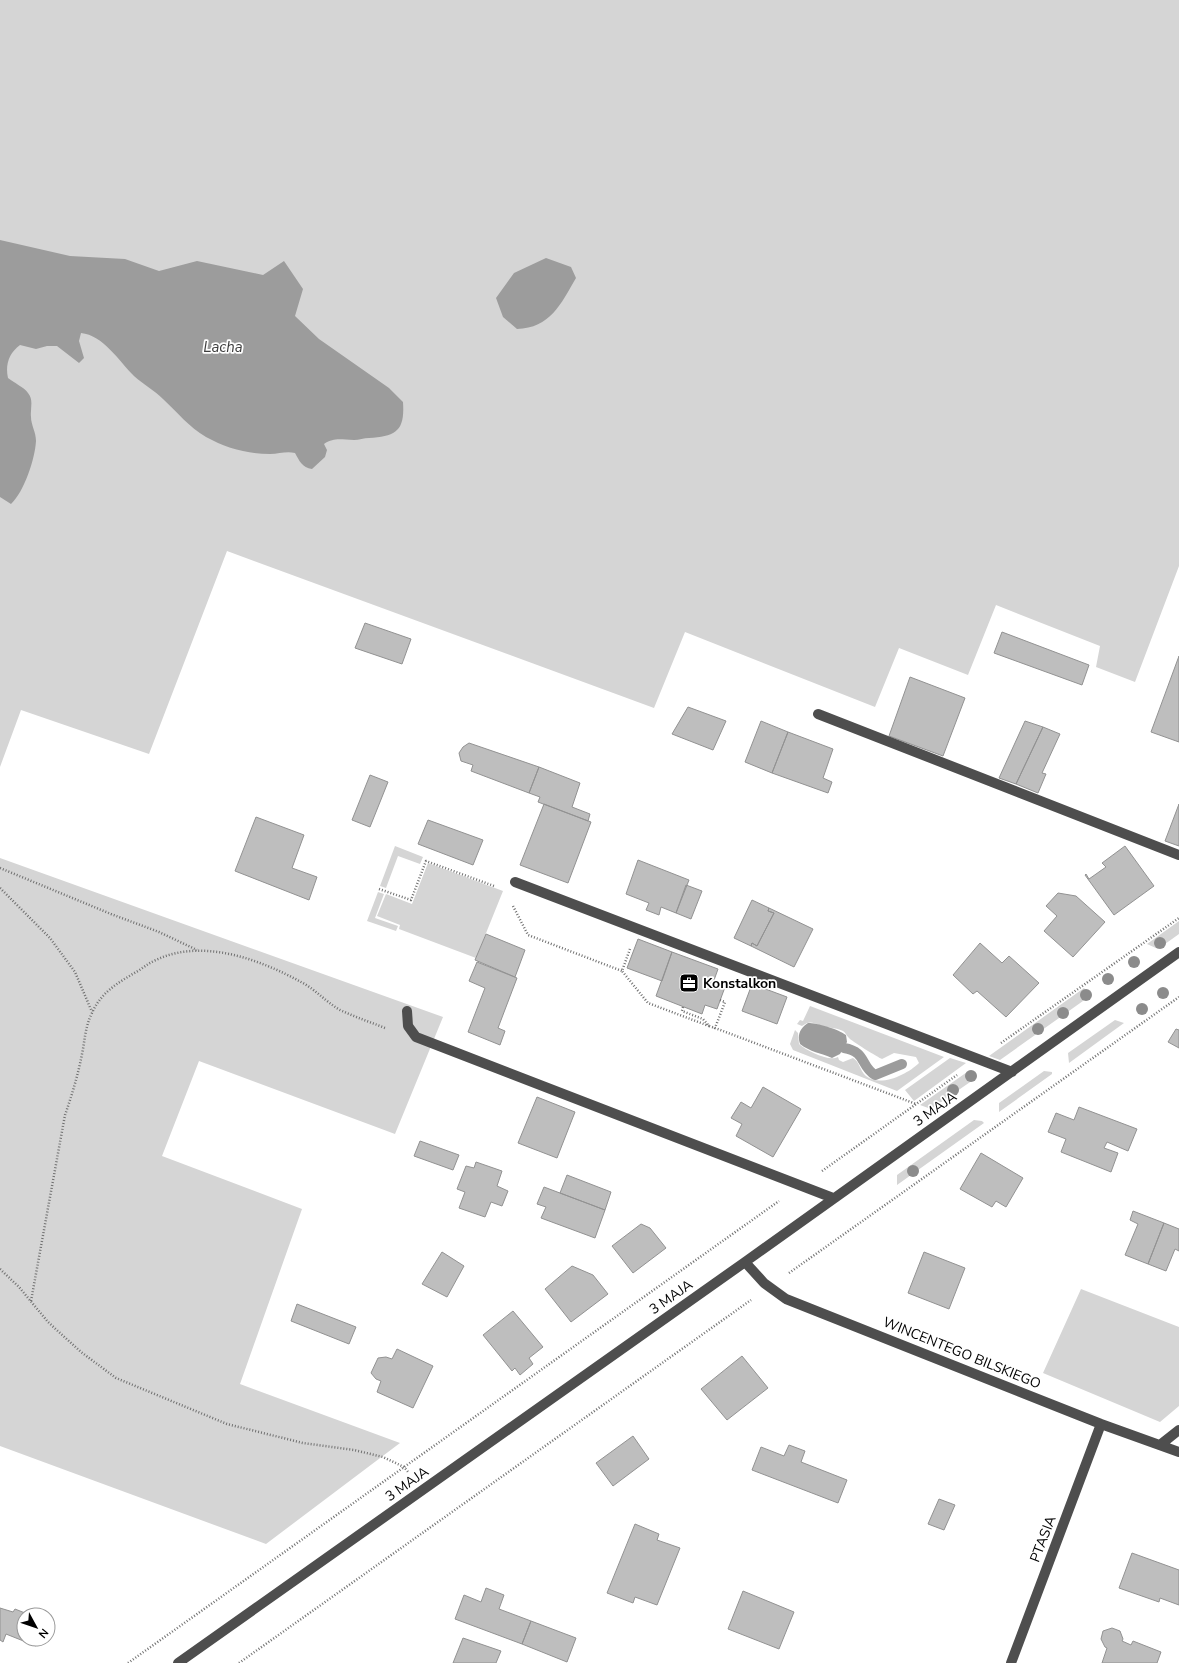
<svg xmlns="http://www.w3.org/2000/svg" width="1179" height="1663" viewBox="0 0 1179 1663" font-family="'Nunito Sans',sans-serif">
<rect width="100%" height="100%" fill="#fff"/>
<path fill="#d5d5d5" d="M0,0H1179V566L1135,682L1096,667L1100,646L996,605L968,675L899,648L875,707L685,632L654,708L227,551L149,754L21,710L0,767Z
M395,846L423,857L420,864L398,856L386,888L380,886Z
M0,858L443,1017L395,1134L199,1061L162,1156L302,1209L240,1384L400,1443L266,1544L0,1446Z
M428,863L503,891L476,958L399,929L400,925L377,916L386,894L412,904Z
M378,892L384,894L375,918L398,926L396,931L367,921Z
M1179,921V934L1158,949L1147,944Z
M1084,988L1090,996L1000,1060L989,1056Z
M810,1006L944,1057L897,1091L793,1050L790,1044L795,1030L798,1033L799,1044C807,1051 829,1062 838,1057L839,1060L843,1062L853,1058C860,1062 860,1071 866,1076C880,1088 908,1074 919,1063L916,1057L894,1053L882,1059C879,1058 850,1040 849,1038C846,1035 846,1033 843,1031C835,1027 826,1028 819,1025C812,1022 809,1021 802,1026L797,1024L800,1020L803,1021Z
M1115,1020L1124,1023L1069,1063L1068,1053Z
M950,1058L966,1063L914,1101L905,1090Z
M970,1070L976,1078L931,1109L920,1105Z
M1044,1071L1052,1072V1074L999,1112V1103Z
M974,1120L982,1121L984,1123L897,1185V1175Z
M1081,1289L1179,1327V1406L1160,1422L1043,1373Z"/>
<path fill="#9c9c9c" d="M0,240L70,256L125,259L159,271L197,261L263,275L284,261L303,289L295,316L319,339L389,388L403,402C405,431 396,436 369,438C364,438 359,440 354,440C341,440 335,437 324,444L327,450L325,457L312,469C302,468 299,460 295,453C286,451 279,454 270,454C247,454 226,448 206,437C189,427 177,412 163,399C154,390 143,384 134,376C119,361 103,335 81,333L79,341L84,358L79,363L57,346H47L36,349L20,345C9,353 5,365 8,378C14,383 24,387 28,393C34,400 30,409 31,417C31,425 36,432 36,441C35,459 24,492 11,504L0,497Z
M546,258L571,267L576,278C561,304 550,328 517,329L503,317L496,298L514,273Z
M808,1023C817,1023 838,1029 846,1035L847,1042L840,1054L832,1058C821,1053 810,1052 800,1044C797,1035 800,1028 808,1023Z"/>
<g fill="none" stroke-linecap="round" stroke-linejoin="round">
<path stroke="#9c9c9c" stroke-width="10" d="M844,1048C867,1052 860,1066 875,1075L902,1064"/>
</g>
<path fill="#bebebe" stroke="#929292" d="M365,623L411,639L402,664L355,648Z
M1002,632L1089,665L1082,685L994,653Z
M1179,656V742L1151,732Z
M910,677L965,698L943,756L889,736Z
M688,707L726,721L713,750L672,734Z
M761,721L788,732L772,773L745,762Z
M1025,721L1043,727L1016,784L999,778Z
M1043,727L1060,734L1042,773L1046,774L1038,793L1016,784Z
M788,732L833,749L823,778L832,782L828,793L772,773Z
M469,743L539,767L529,793L471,771L473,765L461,761L459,753L463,747Z
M539,767L580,783L572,807L590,814L588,821L538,802L540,797L529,793Z
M370,775L388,782L370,827L352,820Z
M544,804L591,822L568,883L520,865Z
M1179,804V846L1165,841Z
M256,817L304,835L292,868L317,877L309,900L235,871Z
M428,820L483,840L473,865L418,844Z
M1125,846L1154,886L1114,915L1085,875L1086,874L1089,879L1106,867L1102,863Z
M638,860L689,880L676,913L661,907L659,915L646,910L649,903L626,894Z
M686,885L702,891L691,919L676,913Z
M1058,893L1076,896L1105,922L1073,957L1044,931L1057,916L1046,906Z
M752,900L769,908L768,911L774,913L757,946L752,943L751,946L734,938Z
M769,908L813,929L794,967L751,946L752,943L757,946L774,913L768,911Z
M486,934L525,950L515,977L475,960Z
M638,939L672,952L662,981L627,968Z
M980,943L1002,963L1009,956L1039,983L1006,1017L977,991L973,994L953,975Z
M672,952L718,969L713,983L725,987L717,1009L705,1005L702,1014L656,996Z
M477,962L517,978L498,1028L505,1031L500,1045L468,1032L485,988L469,981Z
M752,984L787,997L777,1024L742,1011Z
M1176,1029L1179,1030V1048L1168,1042Z
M763,1087L801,1109L773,1157L736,1136L742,1124L731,1118L741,1102L751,1108Z
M537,1097L575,1112L557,1158L518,1143Z
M1079,1107L1137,1129L1128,1151L1107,1142L1104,1148L1118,1153L1111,1172L1061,1152L1066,1139L1048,1132L1056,1113L1074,1120Z
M420,1141L459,1155L453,1170L414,1156Z
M981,1153L1023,1178L1006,1207L996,1201L992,1207L960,1189Z
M476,1162L502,1171L497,1186L508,1191L502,1206L491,1202L485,1217L459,1208L465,1192L457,1189L466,1166L474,1168Z
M567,1175L611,1192L605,1210L560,1193Z
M544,1187L605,1210L595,1238L541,1218L546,1207L537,1204Z
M1133,1211L1164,1223L1148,1264L1125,1255L1138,1224L1130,1220Z
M1164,1223L1179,1229V1251L1175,1249L1166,1271L1148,1264Z
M641,1224L650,1228L666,1248L633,1273L612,1246Z
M442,1252L464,1266L447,1297L422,1284Z
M924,1252L965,1268L949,1309L908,1293Z
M572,1266L593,1275L608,1294L571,1322L545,1289Z
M297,1304L356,1327L349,1344L291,1321Z
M513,1311L543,1347L529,1358L533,1364L520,1375L515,1368L512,1371L483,1335Z
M397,1349L433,1366L413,1408L377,1392L381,1381L376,1379L371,1373L378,1358L386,1357L392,1359Z
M742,1356L768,1388L727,1420L701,1389Z
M633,1436L649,1459L613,1486L596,1463Z
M789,1445L805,1451L801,1462L847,1480L838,1503L752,1470L761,1447L784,1456Z
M939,1499L955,1505L944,1530L928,1524Z
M635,1524L659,1534L657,1540L680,1548L657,1605L635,1597L633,1603L607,1593Z
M1132,1553L1179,1570V1605L1160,1598L1159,1602L1119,1588Z
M486,1588L504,1595L499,1609L531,1621L522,1644L455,1619L464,1595L481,1602Z
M743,1591L794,1612L779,1649L728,1629Z
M0,1608L13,1612L15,1609L30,1615H24V1639H39L36,1646L6,1634L3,1642L0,1640Z
M531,1621L576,1638L567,1662L522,1644Z
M1112,1628L1120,1631L1123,1639L1122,1641L1131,1645L1133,1641L1161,1652L1157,1663H1102L1107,1648L1105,1647L1101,1639L1103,1631Z
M463,1638L501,1651L496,1663H453Z"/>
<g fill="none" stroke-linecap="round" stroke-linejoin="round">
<path stroke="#707070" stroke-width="2.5" stroke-dasharray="1 2" stroke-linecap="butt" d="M0,868L111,914L159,932L197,950
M0,888L50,938L75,972L92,1012
M379,889L411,900L426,861L494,886
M513,906L528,935L622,971
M630,949L622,971L648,1003L709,1026
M720,1000L725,1002L715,1028L916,1104
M683,1007L682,1011L703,1019L709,1026L715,1028
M1001,1043L1179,918
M822,1171L957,1075
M0,1269L19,1287L48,1322L81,1352L116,1378L227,1424L303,1443L354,1450L383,1457L404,1467L409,1473
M789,1273L1179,997
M31,1301L65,1115C72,1095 78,1075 82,1054C85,1040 85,1027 92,1013C101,992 119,982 138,971C144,967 149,963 156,960C202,938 259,959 301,982C315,989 326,1002 340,1010C355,1017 370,1022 385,1028
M128,1663L779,1201
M239,1663L751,1300"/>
<path stroke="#4e4e4e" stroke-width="10" d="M818,714L1179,855
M515,882L1012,1072
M407,1011L408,1026L416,1037L833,1198
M745,1262L764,1283L786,1299L1101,1424L1179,1452
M1160,1445L1179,1430
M178,1663L745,1262L1179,952
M1011,1663L1101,1424"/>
</g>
<g fill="#8b8b8b">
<circle cx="1160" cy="943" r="6"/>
<circle cx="1134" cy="962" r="6"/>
<circle cx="1108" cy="979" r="6"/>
<circle cx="1163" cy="993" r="6"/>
<circle cx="1086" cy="995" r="6"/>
<circle cx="1142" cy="1009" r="6"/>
<circle cx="1063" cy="1013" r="6"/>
<circle cx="1038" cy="1029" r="6"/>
<circle cx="971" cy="1076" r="6"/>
<circle cx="953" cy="1090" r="6"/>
<circle cx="913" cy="1171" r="6"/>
</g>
<defs>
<g id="office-square" transform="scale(1)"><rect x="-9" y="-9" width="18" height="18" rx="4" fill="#000" stroke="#fff"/><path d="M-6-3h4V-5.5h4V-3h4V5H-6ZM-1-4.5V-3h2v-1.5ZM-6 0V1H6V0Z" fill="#fff"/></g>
</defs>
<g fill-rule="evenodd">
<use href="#office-square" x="689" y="983"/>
</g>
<g text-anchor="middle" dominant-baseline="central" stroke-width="3.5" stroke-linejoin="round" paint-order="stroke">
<g font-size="14" font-weight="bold" fill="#000" stroke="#fff" text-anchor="start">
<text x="703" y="983">Konstalkon</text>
</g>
<g font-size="14" fill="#000" stroke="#fff">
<text transform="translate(935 1109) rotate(-35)">3 MAJA</text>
<text transform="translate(671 1297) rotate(-35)">3 MAJA</text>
<text transform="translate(962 1353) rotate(22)">WINCENTEGO BILSKIEGO</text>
<text transform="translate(407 1484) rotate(-35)">3 MAJA</text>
<text transform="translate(1043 1539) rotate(-69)">PTASIA</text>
</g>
<g font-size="15" font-style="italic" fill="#3d3d3d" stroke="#fff">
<text x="223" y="347">Lacha</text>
</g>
</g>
<g transform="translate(36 1627) rotate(130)"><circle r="19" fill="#ffffff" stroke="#999999"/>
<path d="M0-3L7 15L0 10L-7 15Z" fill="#000000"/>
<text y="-6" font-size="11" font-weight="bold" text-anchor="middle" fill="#000000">N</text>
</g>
</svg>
